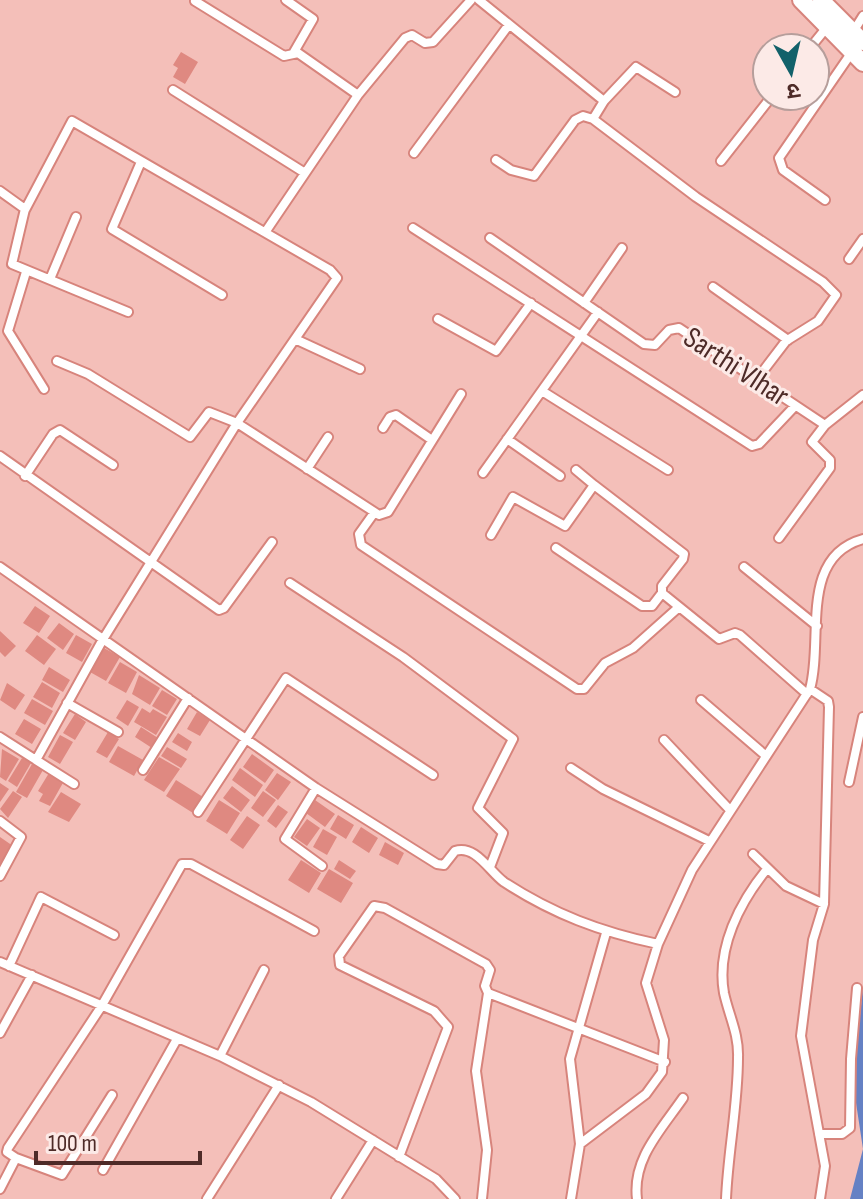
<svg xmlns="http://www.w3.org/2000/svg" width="863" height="1199" viewBox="0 0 863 1199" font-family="'Sofia Sans Condensed','Noto Sans Devanagari',sans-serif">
<rect width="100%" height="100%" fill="#f4bfb9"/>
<path fill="#6581c4" d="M863,987V1199H850L863,1149L853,1083Z"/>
<path fill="#df8981" d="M181,52L198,62L185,84L173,77L178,68L173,65Z
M35,606L50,616L39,633L23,623Z
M59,623L74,634L63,650L47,638Z
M0,631L16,646L5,657L0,652Z
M37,635L56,649L44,665L25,651Z
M76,635L92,644L82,662L66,653Z
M104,648L120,657L106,681L90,672Z
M120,662L137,672L126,693L108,683Z
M49,667L70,680L63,692L42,680Z
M139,675L160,688L150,705L132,694Z
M42,682L60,693L52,708L33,697Z
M7,683L25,695L15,710L0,700Z
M162,690L177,699L167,715L152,706Z
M32,699L53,711L45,725L24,713Z
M127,700L139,707L128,726L116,718Z
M142,708L150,713L153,709L167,717L156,735L134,722Z
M197,712L210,720L200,736L187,729Z
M75,714L86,722L75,740L63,733Z
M24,719L41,729L32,744L15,734Z
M141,727L158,738L152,748L135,737Z
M108,732L119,739L107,758L96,752Z
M178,733L192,742L187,751L172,742Z
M60,735L73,742L60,764L48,757Z
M118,746L143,760L134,776L109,762Z
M167,747L187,759L181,768L161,756Z
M2,749L19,759L6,781L0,777Z
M252,754L274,770L265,783L243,767Z
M159,757L180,769L164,792L144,780Z
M22,758L31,763L17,787L8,781Z
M32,764L43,770L27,798L16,792Z
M240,768L263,785L255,797L232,780Z
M49,773L64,781L50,806L39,801L43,794L38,791Z
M277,773L291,782L278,800L265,790Z
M176,780L203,797L193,813L166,796Z
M0,783L9,789L0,802Z
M232,786L250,800L241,812L223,798Z
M13,791L22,797L8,818L0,809Z
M263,791L276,800L263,817L251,808Z
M61,792L81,804L69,822L48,812Z
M219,800L240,813L227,834L206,821Z
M315,800L335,814L325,827L306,813Z
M278,805L288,812L276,828L267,821Z
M338,815L354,825L346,839L330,829Z
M247,816L260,825L243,849L230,840Z
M307,819L320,828L307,846L294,837Z
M361,827L378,838L369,853L352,842Z
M323,829L337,837L327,855L313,847Z
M0,837L13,846L0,865Z
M385,842L404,853L398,865L379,855Z
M301,860L321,873L309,893L288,880Z
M339,860L356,871L350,879L334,869Z
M329,869L353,883L341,903L317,889Z"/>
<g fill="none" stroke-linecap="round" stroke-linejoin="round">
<g stroke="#d7847c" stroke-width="12">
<path id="street" d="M286,0L313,19L294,52
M479,0L604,101
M195,1L284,56L298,53L358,95
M853,32L863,16
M810,48L827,27
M173,90L305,173
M675,92L636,67L604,101L593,119L696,197L823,282L836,295L818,321L786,341L757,379
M414,153L508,26
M496,160L511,170L534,176L575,120L583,116L593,119
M721,161L772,96
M140,164L112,229L222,295
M0,191L25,209L12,264L128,312
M825,200L783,170L779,158L852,52
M413,228L752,446L759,444L795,406
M266,231L358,95L405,38L412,35L425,43L433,42L471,0
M490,238L644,344L655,345L669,330L679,328L825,425L863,395
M849,259L863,239
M26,272L8,331L44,389
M50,279L76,217
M713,287L788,340
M584,303L622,248
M438,319L496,351L531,303
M295,339L360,369
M57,361L88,374L190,437L209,412L237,423L379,515L388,512L461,394
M542,391L668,470
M383,428L390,417L396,415L432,440
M507,439L560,476
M0,456L219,610L224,608L272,542
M307,469L328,437
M483,473L598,312
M25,476L53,434L60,430L113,465
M594,485L684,554L683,559L662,586V593L719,639L735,633L740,635L807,694
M374,513L359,534L361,545L577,689H584L605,663L633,648L679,607
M491,535L513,497L565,526L594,485L576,470
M779,538L830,468V460L812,442L825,425
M556,548L642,606H652L662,593
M0,567L316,788L437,864L444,865L455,851C475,844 490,872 504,882C553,914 601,932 658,944
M744,567L817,626
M290,583L403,657L513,739L478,808L503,833L490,867
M810,689L828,701L829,707L824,904L813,940L801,1036L825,1166L820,1199
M701,700L765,755
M67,703L118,732
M0,737L36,760L102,641L237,423L337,278L330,270L72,121L25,210
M664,740L730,810
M36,760L74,784
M571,768L603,789L709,841
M143,770L188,698
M849,782L863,717
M316,788L285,839L322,866
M198,812L286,678L433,775
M0,821L21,837L0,876
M753,854L786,886L824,904
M0,962L220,1056L311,1102L436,1179L455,1199
M9,966L41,897L114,935
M0,1033L32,975
M220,1056L264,970
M819,1134H842L850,1128L851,1059L857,988
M580,1144L570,1059L606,933
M399,1157L448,1027L434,1011L340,965L339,956L374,906L385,908L486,964L490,970L485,986L488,993L665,1062
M16,1158L7,1152L8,1148L101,1007L182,864H191L314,931
M103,1170L177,1039
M0,1189L16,1158L62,1175L112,1095
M207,1199L279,1085
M336,1199L373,1140
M482,1199L487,1150L476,1071L488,993
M571,1199L580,1144L646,1094L662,1072L664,1040L646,983L658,944L692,870L810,689C824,640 798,557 863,539
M637,1199C632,1159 661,1130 683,1098
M726,1199C728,1152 738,1105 738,1058C739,1034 729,1016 724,993C716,948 740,902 767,869"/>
</g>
<g stroke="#d7847c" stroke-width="20">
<path id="highway" d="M801,0L863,63
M821,0L863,42"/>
</g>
<use href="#street" stroke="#fff" stroke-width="8"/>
<use href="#highway" stroke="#fff" stroke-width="16"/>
</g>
<g text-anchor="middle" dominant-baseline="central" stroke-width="6" stroke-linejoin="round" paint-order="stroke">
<g font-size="30" fill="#4e2b28" stroke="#fceae7">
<text transform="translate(736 367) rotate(33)">Sarthi VIhar</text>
</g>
</g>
<g transform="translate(791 72) rotate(172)"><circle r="38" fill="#fceae7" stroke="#b69e9b" stroke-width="2"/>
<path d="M0-6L14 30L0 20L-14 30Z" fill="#12616a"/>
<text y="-12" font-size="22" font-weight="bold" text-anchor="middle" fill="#4e2b28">उ</text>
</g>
<path d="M36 1151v12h164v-12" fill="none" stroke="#4e2b28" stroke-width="4"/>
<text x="48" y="1151" font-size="24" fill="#4e2b28" stroke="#fceae7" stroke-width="6" paint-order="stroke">100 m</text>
</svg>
